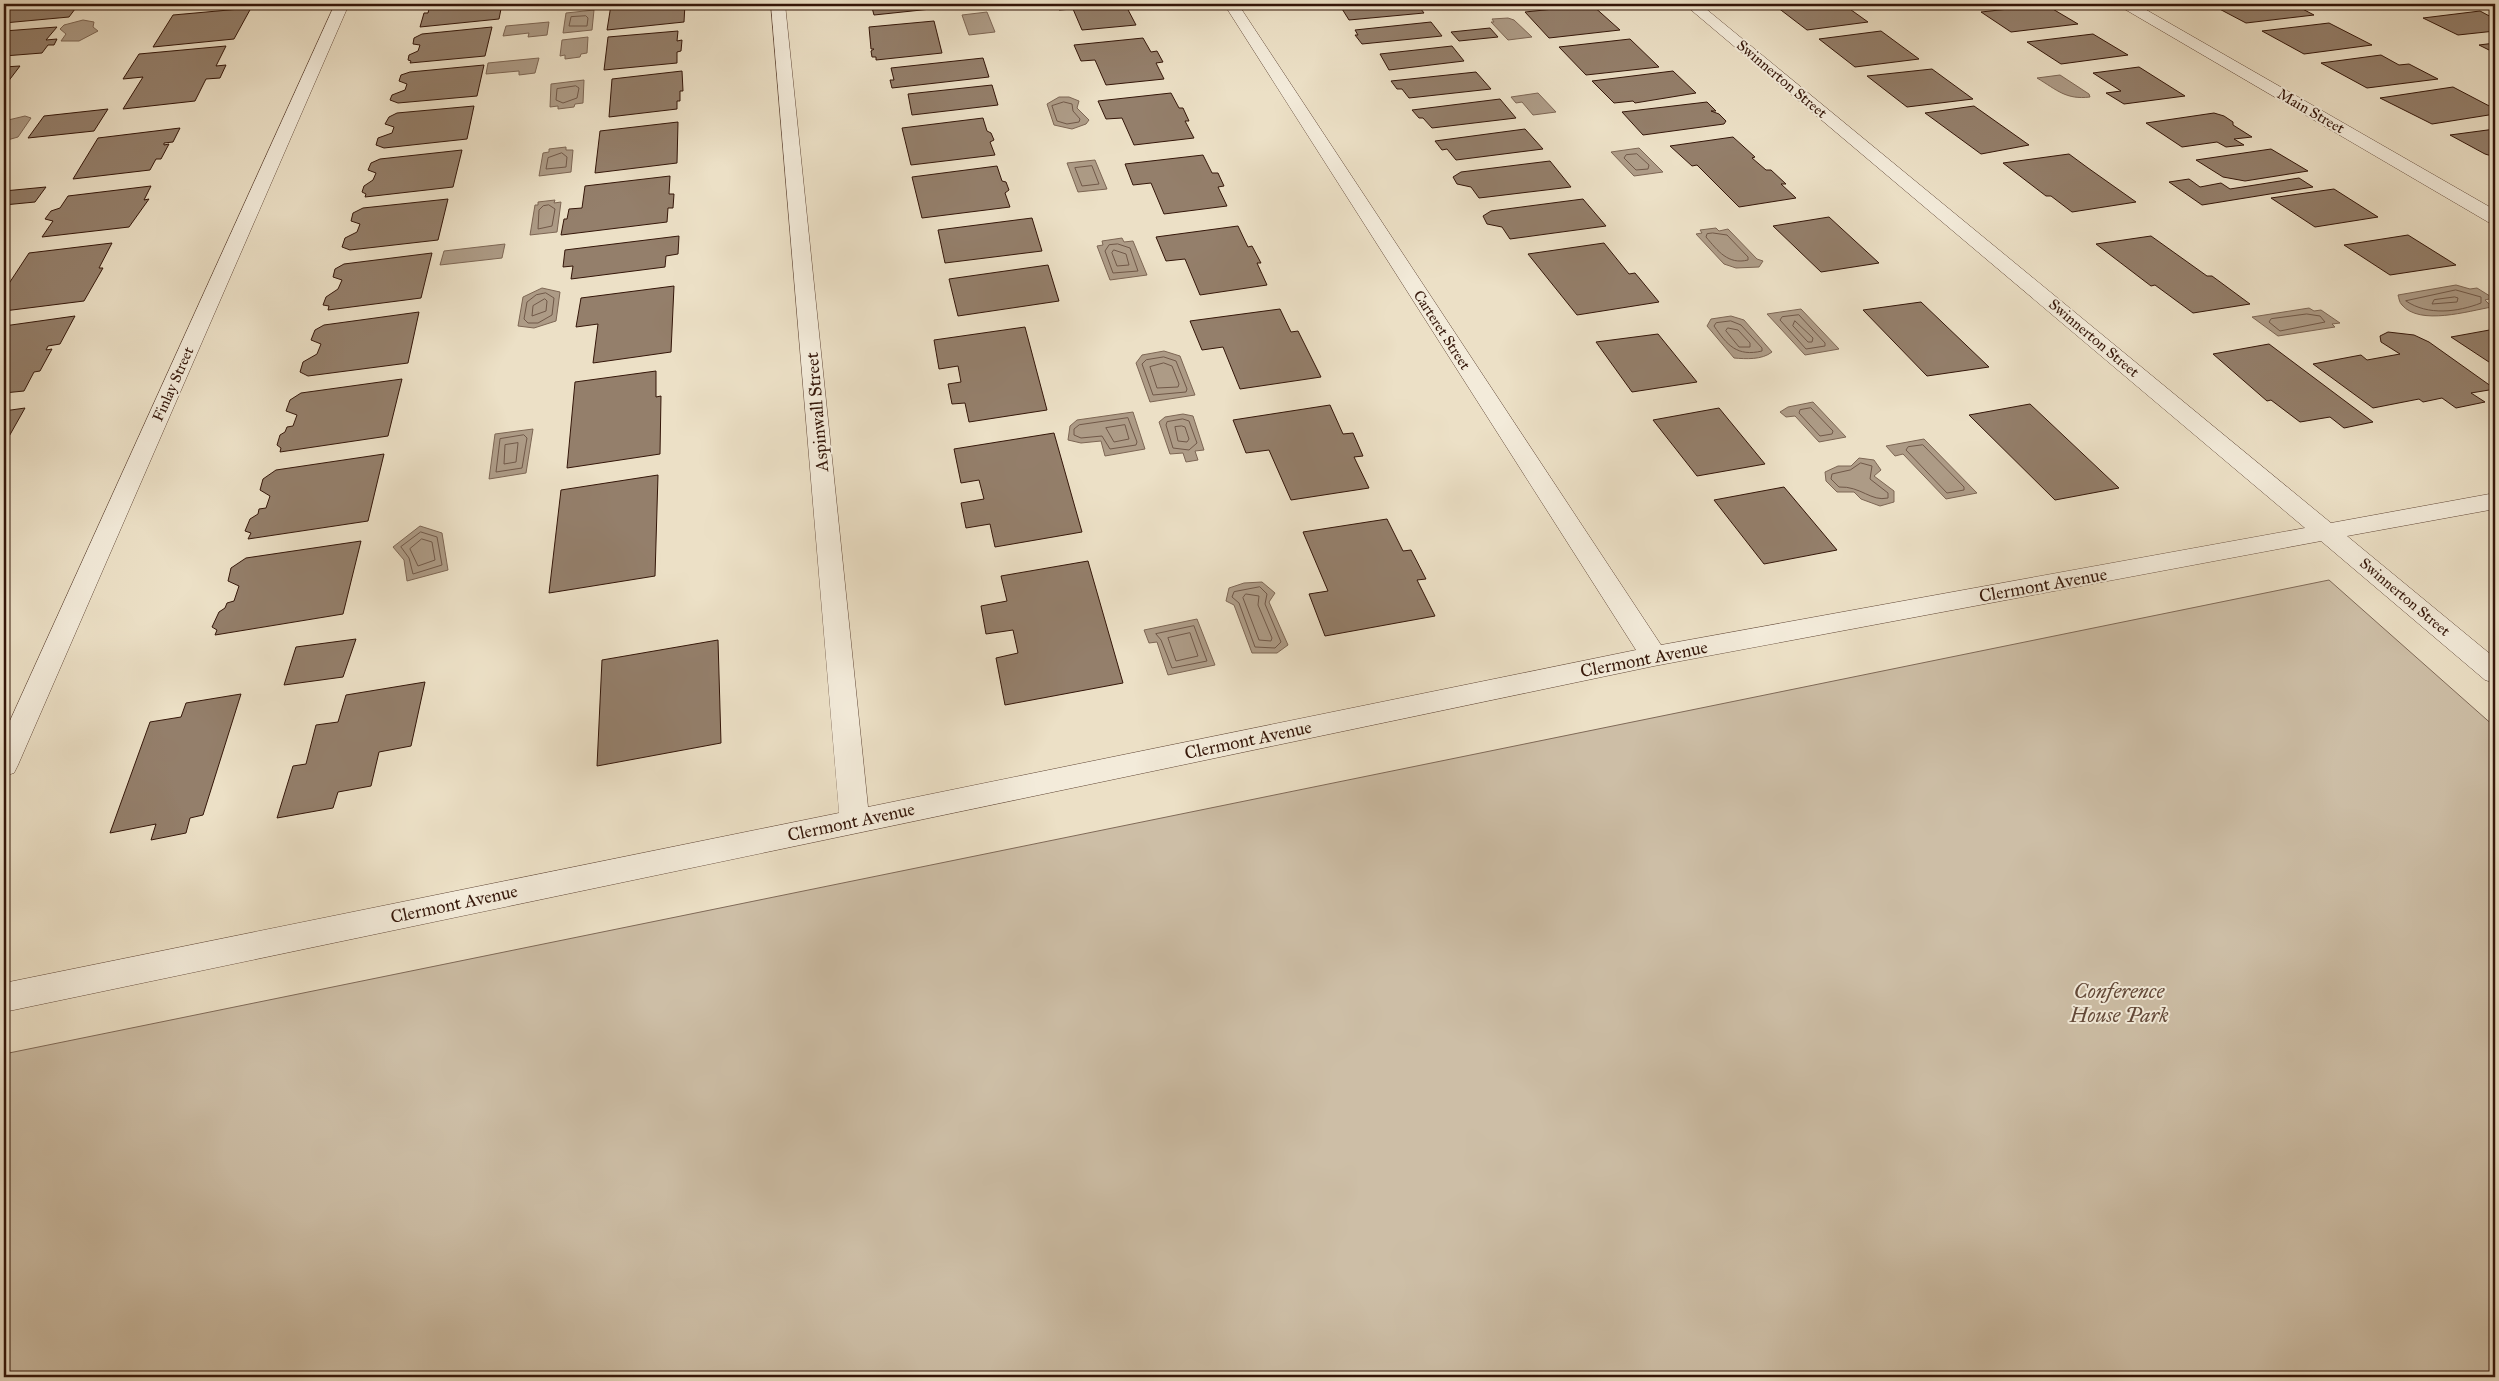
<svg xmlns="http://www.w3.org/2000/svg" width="2499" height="1381" viewBox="0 0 2499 1381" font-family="'IM FELL Great Primer',serif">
<rect width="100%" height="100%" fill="#ece0c6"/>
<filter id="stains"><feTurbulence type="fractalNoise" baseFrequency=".004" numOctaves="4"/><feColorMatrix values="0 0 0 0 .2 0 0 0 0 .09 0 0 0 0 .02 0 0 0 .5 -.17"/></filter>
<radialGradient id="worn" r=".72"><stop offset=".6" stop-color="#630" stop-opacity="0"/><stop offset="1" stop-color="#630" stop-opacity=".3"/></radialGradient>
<path fill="#cdbea6" stroke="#806a58" d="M2329,580L2495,727V1377H4V1054Z"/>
<path fill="#ad9b86" stroke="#7d6654" d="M594,10L592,30L563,33L566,13Z
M987,12L995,32L969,35L962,15Z
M1508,18L1514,20L1532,37L1508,40L1491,22H1494L1492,19Z
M83,20L94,22L93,27L98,31L79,41H61L66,34L60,29L64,25Z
M549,22L547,35L528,37L529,33L503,36L506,26Z
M588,37L587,53L581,54L580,57L565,59V55L560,56L562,40Z
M539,58L535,73L519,75V71L486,74L488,63Z
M2060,75L2089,94L2090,97C2066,100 2057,90 2037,78Z
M584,80L583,103L575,104L574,107L558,109V106L550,107L551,84Z
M1538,93L1556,112L1533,115L1522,102L1516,103L1511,97Z
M1059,97H1069L1079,101L1077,108L1089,120L1086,124L1072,129L1054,125L1047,104Z
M25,116L31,118L18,137L4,141V121Z
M566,147V150H573L571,172L539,176L543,153L549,152V149Z
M1639,148L1663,172L1634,176L1611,152Z
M1095,160L1107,189L1078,192L1067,163Z
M555,200L554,203L561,202L557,232L530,235L535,205H538V202Z
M1716,228L1719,231L1728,229L1757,259L1763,261L1759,267L1736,268L1724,264L1696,234L1702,233L1700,230Z
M1122,238L1124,242L1133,241L1147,275L1110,280L1097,246L1103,245L1102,241Z
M505,244L502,258L440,265L444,251Z
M2456,285L2470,289L2477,288L2493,298L2485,300L2492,307C2468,311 2420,326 2402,305C2399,302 2399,298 2398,295Z
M542,288L560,292L556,321L534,328L518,326L523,297Z
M2309,308L2314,311L2321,310L2340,323L2332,324L2335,327L2278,336L2252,317Z
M1801,309L1839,349L1805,355L1767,314Z
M1731,316L1744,320L1772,352C1762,360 1746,359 1734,358L1707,326L1711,319Z
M1164,351L1180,356L1195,395L1150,402L1136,363L1142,355Z
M1813,402L1846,437L1819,442L1795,416L1786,417L1780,412L1788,407Z
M1133,412L1145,449L1105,456L1101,441L1081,443L1068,440L1070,426L1077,420Z
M1183,414L1193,416L1204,450L1195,451L1198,460L1186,462L1183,453L1170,454L1159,422L1165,417Z
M533,429L526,473L489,479L495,434Z
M1924,439L1977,493L1946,499L1903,454L1895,456L1886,446Z
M1859,458L1874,460L1881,470L1874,476L1894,491V502L1880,506L1861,499L1854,492H1837L1826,481L1825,472L1838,466H1851Z
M420,526L442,533L448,570L407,581L404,560L393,547Z
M1262,582L1275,593L1269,602L1288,645L1277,653H1252L1234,605L1226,601L1229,588L1244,583Z
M1197,619L1215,665L1168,675L1157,642L1149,643L1144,630Z"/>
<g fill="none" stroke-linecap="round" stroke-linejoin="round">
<path stroke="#705848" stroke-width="1" d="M586,16L588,18L587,26H569L571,17Z
M576,86L579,88L577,98L563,103L556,100L557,89Z
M1064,102L1072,104L1073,111L1080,119L1079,122L1067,124L1057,121L1052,106Z
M562,153L567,157L566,167L546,169L548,158Z
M1637,154L1649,165L1648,169L1636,170L1624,158L1626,155Z
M1092,166L1099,184L1082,186L1075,168Z
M549,205L555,209L552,226L538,229L539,210L543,206Z
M1713,233L1727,235L1748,257V260C1728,265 1718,251 1706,237L1707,234Z
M1118,244L1130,248L1138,271L1113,273L1105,251L1109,245Z
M1114,250L1126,254L1129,265L1117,266L1112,253Z
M2456,290L2481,297V303C2458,312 2428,316 2406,301Z
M546,293L554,298L552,315L538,323H528L524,319L527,302L536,295Z
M2455,297L2458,298L2457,302L2432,304L2434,300Z
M545,299L547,301L546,311L532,316L533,306Z
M2307,314L2320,316L2325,322L2280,331L2269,322L2271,319Z
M1799,315L1825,343V346L1806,349L1780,320L1782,317Z
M1731,321L1741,325L1762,348V351C1737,357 1727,345 1714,326L1716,323Z
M1795,321L1813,338L1812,342H1808L1793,326Z
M1728,328L1738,330L1750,343V347H1739L1726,331Z
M1164,357L1176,361L1187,389L1186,392L1153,395L1142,364L1146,360Z
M1164,363L1172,366L1179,384L1178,387L1157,388L1150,367Z
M1811,408L1833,431L1832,434L1820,436L1799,413L1800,410Z
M1128,418L1137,442L1136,445L1110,449L1102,436L1081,438L1074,435V429L1079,425Z
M1183,419L1189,421L1197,443L1189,450L1173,448L1166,425L1167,422Z
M1125,425L1129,439L1114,442L1106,428Z
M1182,426L1185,427L1189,439L1187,442L1178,441L1175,427Z
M524,435L527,438L522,468L496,472L500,439Z
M518,443L516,462L504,464L505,445Z
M1923,445L1964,487V490L1947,493L1906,450L1908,447Z
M1861,463L1872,466L1870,479L1888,493V498C1871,502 1861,486 1839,487L1831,479L1832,474L1850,470Z
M421,532L437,537L442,565L413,574L409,558L401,547Z
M422,539L432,542L435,560L418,566L410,549Z
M1260,587L1267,594L1265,604L1281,642L1275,648L1255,647L1239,603L1232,597L1234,592Z
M1246,594L1259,596L1258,605L1272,638L1271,641L1259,640L1243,598Z
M1194,626L1207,661L1172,668L1161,640L1156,634Z
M1190,633L1198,656L1176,661L1168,638Z"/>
</g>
<path fill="#947f6b" stroke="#341609" d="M5,4H73L72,5H78L69,17L4,23Z
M187,4H224L185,7Z
M426,4H502L499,19L420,27L424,13H428L429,9L424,8Z
M626,4H685L684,22L607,30L611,5Z
M871,4H949L950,7L874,15Z
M1056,4H1125L1136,25L1082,30L1073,9L1059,10Z
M1339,4H1417L1424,13L1349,20Z
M1773,4H1846L1847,7L1868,22L1807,30Z
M2210,4H2293L2314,15L2246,23Z
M1592,5L1620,30L1549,38L1525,12Z
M2046,5L2078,24L2011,32L1981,12Z
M251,8L234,39L153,47L173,15Z
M2480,11L2495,19V31L2458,35L2423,18Z
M934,21L942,53L876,60V57H872L871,51L874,49H871L869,27Z
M1431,22L1442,36L1362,44L1355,35H1358L1355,30Z
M2329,23L2372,45L2304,54L2262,31Z
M57,27L46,40L57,39L54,45H48L42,53L4,56V31Z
M492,27L485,56L410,63L411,61L408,60L409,55L418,51L420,45L413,44L414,38L422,34Z
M1490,28L1498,37L1459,41L1451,32Z
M678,31L677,41L682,40L681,51L677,52V63L604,70L608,37Z
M1881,31L1919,59L1855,67L1819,39Z
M2093,34L2128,55L2061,64L2027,42Z
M1143,38L1151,52L1157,51L1163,62L1156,63L1164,79L1106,85L1095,60L1081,61L1074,45Z
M1630,39L1659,67L1586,75L1559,47Z
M2495,43V53L2479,45Z
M226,46L216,66L226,65L220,78L206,79L195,101L123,109L143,77L123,79L139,54Z
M1452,46L1464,61L1389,70L1380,54Z
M2381,55L2399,65L2409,64L2438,79L2367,88L2321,63Z
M983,58L989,77L892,88L890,80H894L891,68Z
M484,65L477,96L398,103L390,100L392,95L405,90L407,84L399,81L401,75L410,72Z
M20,66L4,87V67Z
M2139,67L2185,96L2124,104L2106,93L2121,91L2093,73Z
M1932,69L1973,99L1907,107L1867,76Z
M682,71L683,91H680V101H677V109L609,117L612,79Z
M1673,71L1696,93L1635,103L1633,101L1614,103L1592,81Z
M1476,72L1491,89L1409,98L1402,89H1397L1391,81Z
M992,85L998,105L912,115L908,94Z
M2453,87L2495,109V114L2432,124L2380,98Z
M1171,93L1179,108H1183L1189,121H1185L1194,138L1134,145L1122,118L1106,119L1098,101Z
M1500,99L1516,118L1432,128L1423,118H1419L1412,110Z
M1707,102L1716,111H1711L1719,114L1726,121L1724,124L1643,135L1622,112Z
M474,106L467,139L384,148L376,145L378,138L392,133L394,127L385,124L389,117L397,113Z
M1974,106L2029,145L1981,154L1925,113Z
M108,109L94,131L28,138L44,116Z
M2214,113L2224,116L2233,122V125L2252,137L2234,139L2244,145L2226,147L2217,142L2182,147L2146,123Z
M983,118L987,131L991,133L994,140L990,142L995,155L911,165L902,128Z
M678,122L677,163L595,173L600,131Z
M180,128L173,142L164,143V145L169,144L161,159H156L150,170L73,179L98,138Z
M1525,129L1543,149L1456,160L1447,149L1442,150L1435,141Z
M2495,129V157L2485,154L2450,135Z
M1733,137L1755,157L1752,158L1766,170H1771L1786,184H1781L1796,198L1739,207L1697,165L1692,166L1670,146Z
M2271,149L2308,171L2245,181L2223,177L2196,160Z
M462,150L453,187L365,197L366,194L362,192L364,186L373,180L376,173L368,170L371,163L380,159Z
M2069,154L2088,168L2136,202L2072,212L2051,196H2046L2003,163Z
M1203,155L1212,173H1218L1224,186L1218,187L1227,206L1164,214L1151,183L1133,185L1125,164Z
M1550,161L1571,187L1479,198L1471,187L1457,184L1453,177L1461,172Z
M997,166L1002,181L1006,182L1009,190L1005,193L1010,207L922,218L912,177Z
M670,176L669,194H674L673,208H668L667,222L561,235L564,219H567L569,209L582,208L585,186Z
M2299,178L2313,187L2202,205L2169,182L2189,179L2200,187L2221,183L2230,189Z
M151,186L144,200L149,199L129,227L42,237L53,221L45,219L51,211L60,208L68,196Z
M46,187L35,202L4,205V191Z
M2334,189L2378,217L2315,227L2271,198Z
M448,199L438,240L350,250L342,247L345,238L357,232L360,224L351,221L353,213L363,208Z
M1583,199L1606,226L1510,239L1502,227L1487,224L1483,216L1491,211Z
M1829,217L1879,263L1821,272L1773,226Z
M1032,218L1042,251L945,263L938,230Z
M1238,226L1248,247L1252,246L1261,263H1257L1267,285L1200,295L1185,259L1166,261L1156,237Z
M2408,235L2456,265L2390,275L2344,245Z
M679,236L678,254L666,256L665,267L571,279L573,266L563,267L565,250Z
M2151,236L2207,276H2212L2250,304L2193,313L2155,285L2151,286L2096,244Z
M112,243L99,268H103L84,301L4,311V291L29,253Z
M1604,243L1629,274L1635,273L1659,302L1577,315L1528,254Z
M432,253L421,298L328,310L329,306L323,305L326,297L338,289L342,280L333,277L335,269L344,264Z
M1048,265L1059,301L958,316L949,279Z
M674,286L671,352L593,363L598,324L576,327L581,298Z
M1921,302L1989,367L1927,376L1863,310Z
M1280,309L1291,332L1298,331L1321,377L1240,389L1223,347L1202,350L1190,321Z
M419,312L408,363L308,376L300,372L303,362L317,354L321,344L311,340L315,330L324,325Z
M75,316L60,344L48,346L46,350L52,349L40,371L34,372L24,391L4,393V326Z
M1025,327L1047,410L969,422L965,403L952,404L948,384L961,382L958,366L939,369L934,340Z
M2495,329V366L2451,337Z
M2388,332L2414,335L2429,342L2495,389L2471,393L2485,402L2456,408L2442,398L2423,402L2419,399L2373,408L2313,364L2361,355L2367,360L2400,354L2381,342L2380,336Z
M1658,334L1697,382L1632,392L1596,342Z
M2269,344L2373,422L2344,428L2330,417L2300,422L2271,400L2267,401L2213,354Z
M656,371V397L661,396L660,454L567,468L575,382Z
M402,379L388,436L280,452L281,448L277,445L280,435L285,432L287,427L293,426L297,415L286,411L290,400L301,393Z
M2030,404L2119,488L2055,500L1969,415Z
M1330,405L1343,434L1353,433L1363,456L1354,457L1369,488L1291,500L1269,450L1246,453L1233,420Z
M25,408L7,440L4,441V411Z
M1719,408L1765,464L1697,476L1653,420Z
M1054,433L1082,532L995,547L990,524L966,528L961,503L984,499L979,480L961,483L954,449Z
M384,454L368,521L248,539L251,533L245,531L250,519L258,514L259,509L266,508L270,496L260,490L263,479L276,470Z
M658,475L655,576L549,593L561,490Z
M1784,487L1837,550L1764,564L1714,500Z
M1387,519L1403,551L1411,550L1426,579L1417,580L1435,616L1325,636L1309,594L1328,591L1303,532Z
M361,541L343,614L215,635L217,630L212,627L219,612L225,608L227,603L234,601L239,586L228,581L231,568L246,558Z
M1088,561L1123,683L1005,705L996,658L1018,653L1013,630L986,634L981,606L1007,601L1001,576Z
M356,639L343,677L284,685L296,647Z
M718,640L721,743L597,766L602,660Z
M425,682L411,746L379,752L371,786L338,792L333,808L277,818L293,766L306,764L316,725L338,722L346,695Z
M241,694L203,815L190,818L186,833L151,840L156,824L110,833L150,722L181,717L186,703Z"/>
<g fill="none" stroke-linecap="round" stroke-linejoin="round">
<g stroke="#624838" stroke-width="1">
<path id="street" d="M335,4H349L18,765L14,773L4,776V734Z
M771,4H785L868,807L1636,650L1224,4H1238L1661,645L2305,528L1684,4H1700L2331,523L2495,493V509L2347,536L2495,658V683L2485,680L2321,541L1654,666L4,1012V983L839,813Z
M2119,4H2136L2495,210V224L2488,222L2121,7Z"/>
</g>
<use href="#street" fill="#f3ebda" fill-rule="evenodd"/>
</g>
<g text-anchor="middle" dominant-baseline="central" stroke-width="4" stroke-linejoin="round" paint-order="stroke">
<g font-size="15" fill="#341609" stroke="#f3ebda">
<text transform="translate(1782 79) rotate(40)">Swinnerton Street</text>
<text transform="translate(2311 111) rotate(30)">Main Street</text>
<text transform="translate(1442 330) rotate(57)">Carteret Street</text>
<text transform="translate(2094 338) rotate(40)">Swinnerton Street</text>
<text transform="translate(173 384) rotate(-66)">Finlay Street</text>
<text transform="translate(2405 597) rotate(40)">Swinnerton Street</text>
</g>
<g font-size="18" fill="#341609" stroke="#f3ebda">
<text transform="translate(817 412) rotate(-95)">Aspinwall Street</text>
<text transform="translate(2043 585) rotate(-10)">Clermont Avenue</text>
<text transform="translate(1644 659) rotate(-11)">Clermont Avenue</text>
<text transform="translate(1248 740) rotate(-12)">Clermont Avenue</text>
<text transform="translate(851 822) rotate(-12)">Clermont Avenue</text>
<text transform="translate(454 904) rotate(-12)">Clermont Avenue</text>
</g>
<g font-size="21" font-style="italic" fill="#624838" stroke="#f3ebda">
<text x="2119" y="991">Conference<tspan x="2119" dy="24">House Park</tspan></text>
</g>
</g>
<rect width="2499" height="1381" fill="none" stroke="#ece0c6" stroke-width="20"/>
<rect x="5" y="5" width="2489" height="1371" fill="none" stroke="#341609" stroke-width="2.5"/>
<rect x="10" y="10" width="2479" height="1361" fill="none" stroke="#341609"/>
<rect width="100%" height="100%" filter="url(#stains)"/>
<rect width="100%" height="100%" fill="url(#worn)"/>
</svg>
